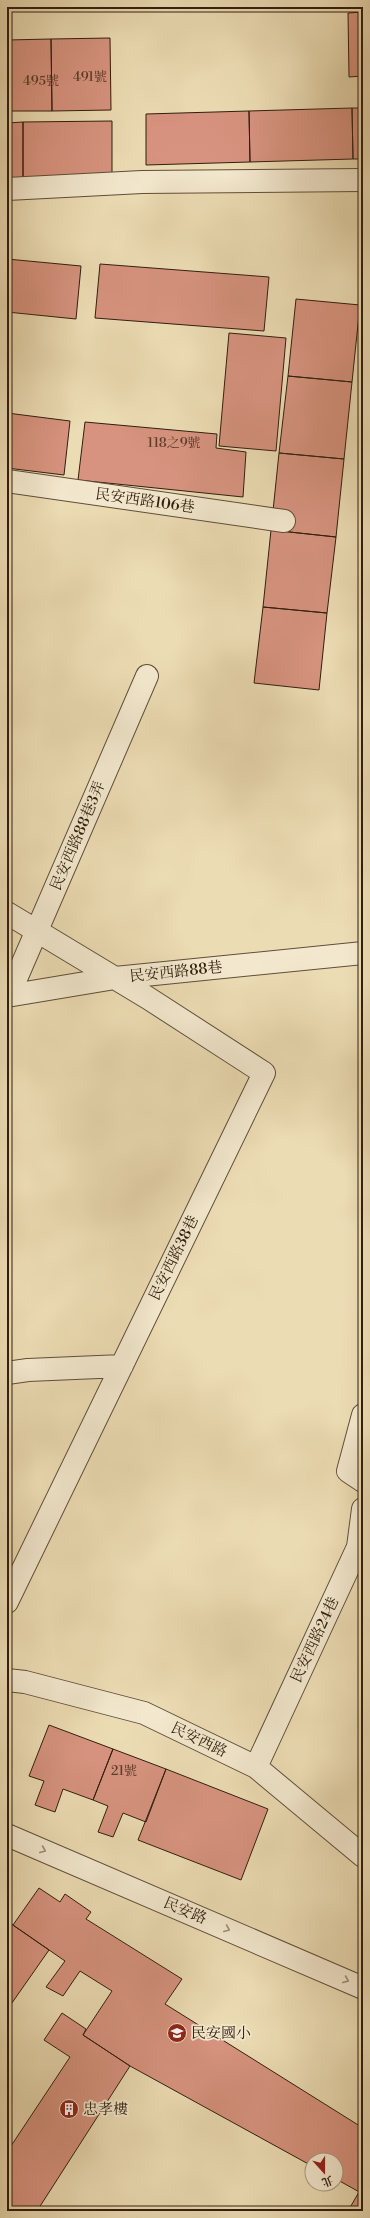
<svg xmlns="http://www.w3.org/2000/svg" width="370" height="2218" viewBox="0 0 370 2218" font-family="'Libre Bodoni','Noto Serif TC',serif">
<rect width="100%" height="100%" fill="#ecdcb4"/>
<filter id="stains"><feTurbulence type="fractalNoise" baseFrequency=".005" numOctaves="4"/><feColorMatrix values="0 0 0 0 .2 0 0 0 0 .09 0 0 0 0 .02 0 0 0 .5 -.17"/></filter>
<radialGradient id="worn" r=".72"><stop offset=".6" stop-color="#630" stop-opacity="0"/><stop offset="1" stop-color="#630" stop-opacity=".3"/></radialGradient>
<path fill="#d7937f" stroke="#301e0e" d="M363,12V76L349,77L348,13Z
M110,38L111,110L52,111L51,39Z
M51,39L52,111H7V40Z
M352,108L353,159L250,162L249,111Z
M352,108H363V159H353Z
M249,111L250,162L146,165V114Z
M112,121V178L23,179V122Z
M23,122V179H7V123Z
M7,259L81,266L76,319L7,312Z
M100,264L269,277L264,331L95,318Z
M296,299L360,305L352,382L288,376Z
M229,333L286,338L276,451L219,446Z
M288,376L352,382L344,459L279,453Z
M7,413L70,421L64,475L7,468Z
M85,422L217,434L216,448L246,452L243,497L78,480Z
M279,453L344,459L336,537L271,530Z
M271,530L336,537L327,613L263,607Z
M263,607L327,613L319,690L254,683Z
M49,1725L113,1749L93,1800L63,1789L55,1812L35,1805L44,1781L29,1776Z
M113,1749L166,1769L146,1822L123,1813L113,1837L98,1832L108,1806L93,1800Z
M166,1769L268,1809L241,1880L138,1840Z
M39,1888L60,1902L65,1894L91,1912L86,1919L182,1979L165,2004L363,2128V2194L336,2179V2160H312V2166L130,2066L83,2035L112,1991L80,1971L63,1996L46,1987L65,1961L13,1925Z
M7,1921L49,1950L7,2010Z
M62,2013L86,2029L83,2035L130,2066L37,2211H7V2152L70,2057L44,2040Z
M359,2192L363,2194V2211H348Z"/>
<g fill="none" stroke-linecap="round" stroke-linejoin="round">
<g stroke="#5f4e38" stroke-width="24">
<path id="minor" d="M7,189L142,182L363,180
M7,481L284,521
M7,913L148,998L264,1073L7,1602
M9,995L147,676
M7,996L115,978L363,953
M7,1373L28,1370L122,1366
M363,1415L348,1471L363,1481
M7,1680L25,1682L144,1713L256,1767L363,1856
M256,1767L358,1547L363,1509
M7,1835L363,1988"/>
</g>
<use href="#minor" stroke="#f3e8ce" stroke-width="22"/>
</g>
<defs><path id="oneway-chevron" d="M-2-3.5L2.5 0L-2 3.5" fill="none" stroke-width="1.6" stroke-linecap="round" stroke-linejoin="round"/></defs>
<g stroke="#9b8d78">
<use href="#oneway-chevron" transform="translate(43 1850) rotate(23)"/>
<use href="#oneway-chevron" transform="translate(227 1929) rotate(23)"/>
<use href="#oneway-chevron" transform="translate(346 1980) rotate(23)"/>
</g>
<defs>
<g id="school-disc" transform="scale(1)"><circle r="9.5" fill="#8f2418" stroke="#f3e8ce"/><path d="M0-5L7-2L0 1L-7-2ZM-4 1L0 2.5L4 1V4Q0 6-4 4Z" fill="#fff"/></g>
<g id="building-disc" transform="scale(1)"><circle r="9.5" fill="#8f2418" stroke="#f3e8ce"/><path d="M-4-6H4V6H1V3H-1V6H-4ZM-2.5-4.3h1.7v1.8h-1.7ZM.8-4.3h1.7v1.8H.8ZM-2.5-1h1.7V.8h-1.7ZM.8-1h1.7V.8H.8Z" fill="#fff"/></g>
</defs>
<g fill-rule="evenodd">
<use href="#school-disc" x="177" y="2033"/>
<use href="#building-disc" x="69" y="2109"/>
</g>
<g text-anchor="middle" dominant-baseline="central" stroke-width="3.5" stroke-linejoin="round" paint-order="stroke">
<g font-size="13" fill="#5a3b2a">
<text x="90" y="77">491號</text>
<text x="41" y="81">495號</text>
<text x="174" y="443">118之9號</text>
<text x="124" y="1771">21號</text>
</g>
<g font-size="15" fill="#301e0e" stroke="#f3e8ce">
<text transform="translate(145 501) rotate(8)">民安西路106巷</text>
<text transform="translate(78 836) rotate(-67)">民安西路88巷3弄</text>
<text transform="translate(176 972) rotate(-6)">民安西路88巷</text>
<text transform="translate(174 1258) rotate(-64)">民安西路38巷</text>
<text transform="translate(315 1640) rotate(-65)">民安西路24巷</text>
<text transform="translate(199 1740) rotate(26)">民安西路</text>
<text transform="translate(185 1911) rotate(23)">民安路</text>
</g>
<g font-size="15" fill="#301e0e" stroke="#f3e8ce" text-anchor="start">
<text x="191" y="2033">民安國小</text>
<text x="83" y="2109">忠孝樓</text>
</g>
</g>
<rect width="370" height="2218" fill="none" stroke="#ecdcb4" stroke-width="24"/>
<rect x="8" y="8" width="354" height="2202" fill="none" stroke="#301e0e" stroke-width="2"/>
<rect x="12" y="12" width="346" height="2194" fill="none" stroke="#301e0e"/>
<g transform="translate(324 2172) rotate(159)"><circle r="19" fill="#f3e8ce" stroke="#a59781"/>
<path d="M0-3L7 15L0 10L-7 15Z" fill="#8f2418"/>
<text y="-6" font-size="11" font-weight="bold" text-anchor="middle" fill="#301e0e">北</text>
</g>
<rect width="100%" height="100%" filter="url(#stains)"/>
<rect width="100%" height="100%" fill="url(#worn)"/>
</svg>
